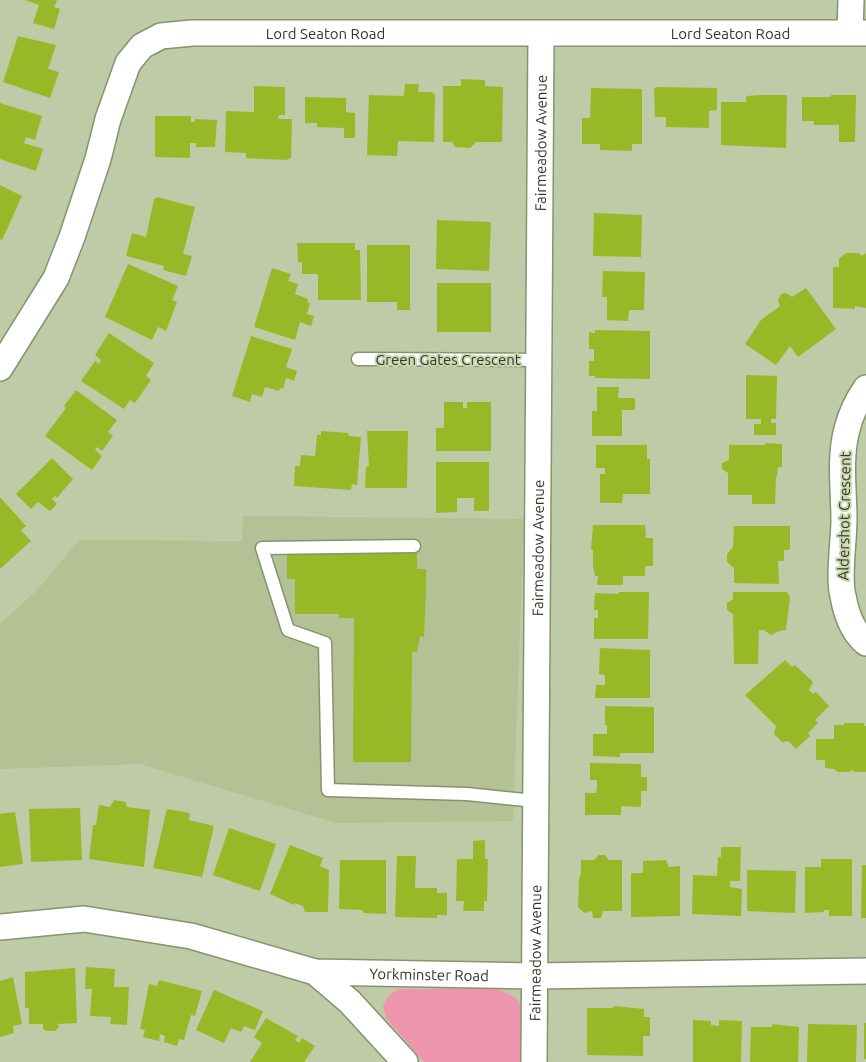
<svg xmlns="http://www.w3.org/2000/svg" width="866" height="1062" viewBox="0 0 866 1062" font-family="Ubuntu,sans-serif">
<rect width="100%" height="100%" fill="#bfcba6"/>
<path fill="#b3c195" d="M243,516L524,519L513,821L336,823L140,764L0,769V624L38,589L79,540L242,541Z"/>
<path fill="#ed95ad" d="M399,989H497L515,997L522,1007V1062H424L386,1018L383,1006L390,994Z"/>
<path fill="#97b927" d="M25,0H57L54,7L60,9L54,29L33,23L39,5Z
M18,36L56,45L48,69L59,72L50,98L3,82Z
M461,79L485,80V86L503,87L502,142H476L470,148L455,147L452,142H443V86H461Z
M405,84H419L418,92H432L435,95L434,142L398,141L397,156L367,155L369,95L404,96Z
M254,86L285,87V115H279L278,119H292L291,158L286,160L246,158V153L225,152L226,111L254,112Z
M657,87L717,88V110L709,111V128L666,127V117H655L654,88Z
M591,88L642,89V144H632V151L600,150V144H582V118H590Z
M761,95H787L786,148L721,145V102H746V96Z
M831,95H856L855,142H839V125H814V121H802V97H831Z
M305,97L346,98V112L355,113V138H344V128L317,127V123H305Z
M0,103L42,116L35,140L26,137L24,143L43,149L36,171L0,159Z
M155,116H191V122H195V119L217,120L215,147H196V143H190V158L155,157Z
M0,185L22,196L2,240L0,239Z
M157,197L195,207L183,254L192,256L186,276L163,270L164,266L126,256L132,233L146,237L154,199Z
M594,213L642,215L641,257L593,256Z
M437,220L491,222L489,271L436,269Z
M297,243H355V250H360L361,300H318V274H302V262H298Z
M367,245H410V310H397V302H367Z
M846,253H859L862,256L866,253V308L855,306V309L833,308V267H839V259Z
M128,264L178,286L172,300L177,302L166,331L158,327L152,340L105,317Z
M272,268L291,274L288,281L298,284L295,294L308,299L307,302L310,303L307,314L314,316L311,326L300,322L295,340L254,327Z
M603,271L645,272L644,310H629L628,321L607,320V297H602Z
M437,283H491V332H437Z
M806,288L836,329L798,357L790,346L776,365L745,344L761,320L780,306L778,300L781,294L786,293L792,297Z
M595,330L650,331V379L595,378V376H589V361H594V349H589V332L595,333Z
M109,333L154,363L146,376L151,380L135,403L130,400L124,409L81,381L95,361L99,364L101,360L95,355Z
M251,336L292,349L286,367L297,371L294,381L286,378L283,389L280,388L279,391L265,387L262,397L252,394L250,402L232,396Z
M746,375L777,376L776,419H771V423H776V435H754V424H761V419H746Z
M597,387H619L618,398H635V410H622V436H592V411H597Z
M76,390L117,420L108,432L113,436L102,451L97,447L95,450L102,456L92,470L45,436L66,408L64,406Z
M444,402H463V408H467V402H491V451H436V428H444Z
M321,431L348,433L349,436L361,437L357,485L352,484L351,490L294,486L295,466H300L301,455L315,456L317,435H321Z
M367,431H408L407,488H365L366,467L369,466Z
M765,443L782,444V467H778L777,477H776L775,504H752V495H728V473L722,469V463L729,460V445H765Z
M596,445H647V459H650V494H623L622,503H600V474H605V468H596Z
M52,458L73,479L57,498L55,496L52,499L57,504L50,511L38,502L31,509L16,494Z
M436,462H489V511H474V498H457V512L436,513Z
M0,497L26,526L21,530L31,541L0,569Z
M593,525H645L646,538H653V566H645V576H623V585H597L598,576H595L593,565V550H591Z
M734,526H790V550H784V561H778L779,584L734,583V568L727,562V554L733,547Z
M417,550V569H426V589L424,637L420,636L417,652H412L411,762H353L354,618H339V614H295V579H287V552Z
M619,592H649L648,639H594V618H598V610H594L595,593L619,594Z
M733,592H787L790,597L786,630L779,631L771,635L764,630H759L758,664H734L733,614L727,610V603L733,599Z
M600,648L650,650V698H595L596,685H605V675L599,674Z
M785,660L792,667L795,665L813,682L809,690L813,694L816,692L829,706L815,720L818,723L808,733L810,736L796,749L788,741L782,742L774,734L776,726L745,695Z
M605,706L654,707V753H620V757L593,756V734H607V725H605Z
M844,723H864V726H866V772H854L852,770L849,772H838L834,769L825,768V760H816V739H834V725H844Z
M590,763L641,764V777H647V791H641V807L621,806V815H585V793H596L597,789V780H590Z
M114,800L126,802L127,807L150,810L144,867L89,859L93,825H96L99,805L110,807Z
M80,808L82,860L31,862L29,809Z
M167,809L190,813L189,820L214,826L202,877L153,868Z
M15,812L23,864L0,867V814Z
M229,828L276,844L260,891L213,875Z
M485,840V859H488L487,901H484V911H463L464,901H456L457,859H473V841Z
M290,845L323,858L320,866L329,870L328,912H305L303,906L295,903L294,905L270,894Z
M721,847H741L740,881H730V887L742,889L741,916L692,914L693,875L717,876L718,857H721Z
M599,855H605L609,860H622V911H603L601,918H593L592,911L584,913L578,907L579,879L581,874V860H594Z
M397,856H416L415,888H437V893H447V915H437V918L395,917Z
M821,859H852V916H829V910H824V912L805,913V867H821Z
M340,860H386V914L363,913V910L339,909Z
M666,860L669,867L680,866V916L631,917V873H643V861Z
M862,865H866V918H861Z
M747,870L796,871L795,913L747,911Z
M86,967L115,969L114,987H129L127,1025L110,1024L111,1017L90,1016L92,989H85Z
M75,968L77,1023L58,1024L59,1027L55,1031H47L43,1029V1024H29V1008H25V972Z
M13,977L22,1024L13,1026L14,1033L0,1037V981Z
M159,980L202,991L195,1016L191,1015L184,1040L179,1039L177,1046L164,1042L165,1036L160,1034L159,1041L143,1037L145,1030L140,1029L149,984L157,986Z
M214,990L263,1011L255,1030L244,1026L241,1032L231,1028L224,1043L196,1030Z
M614,1006L644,1009V1017H650V1036H643V1056L587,1055V1008H612Z
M266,1018L298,1036L295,1040L299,1043L302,1038L315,1046L304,1062H250L262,1043L254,1037Z
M693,1020L711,1021V1025L719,1026V1020L742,1021L741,1062H693Z
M864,1023H866V1059H864Z
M772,1024L799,1027L798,1062H750L751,1027H772Z
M808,1024L857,1025L856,1062H807Z"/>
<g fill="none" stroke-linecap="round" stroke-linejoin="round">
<g stroke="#87926f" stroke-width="15">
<path id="service" d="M358,359L538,360
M414,546L262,548L288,630L325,643L328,790L467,794L535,801"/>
</g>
<g stroke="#87926f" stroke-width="28">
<g id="minor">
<path d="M850,32L851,0"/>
<path id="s1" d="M0,368L56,278L72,237L98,159L108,119L128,63L142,46L161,36L192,33H866"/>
<path d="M866,388C857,401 851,413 847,429C839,459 844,490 844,520C844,541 838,577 843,596C846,613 853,632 866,643"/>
<path id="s2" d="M0,927L84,919L191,936L315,972L535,976L866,971"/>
<path d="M315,972L350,1002L405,1062"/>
<path id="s3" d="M534,1062L541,34"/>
</g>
</g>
<use href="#service" stroke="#fff" stroke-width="12"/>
<use href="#minor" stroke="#fff" stroke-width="25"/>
</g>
<g text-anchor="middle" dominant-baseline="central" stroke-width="4" stroke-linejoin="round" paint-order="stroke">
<g font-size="15" fill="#323728" stroke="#cbd8b3">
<text stroke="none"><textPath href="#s1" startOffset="946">Lord Seaton Road</textPath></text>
<text stroke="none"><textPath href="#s1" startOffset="541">Lord Seaton Road</textPath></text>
<text stroke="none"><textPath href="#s3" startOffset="919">Fairmeadow Avenue</textPath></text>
<text x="448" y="359">Green Gates Crescent</text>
<text transform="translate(844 516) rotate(-89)">Aldershot Crescent</text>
<text stroke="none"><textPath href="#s3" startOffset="514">Fairmeadow Avenue</textPath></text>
<text stroke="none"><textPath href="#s3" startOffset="109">Fairmeadow Avenue</textPath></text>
<text stroke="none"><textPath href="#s2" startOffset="436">Yorkminster Road</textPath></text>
</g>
</g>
</svg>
